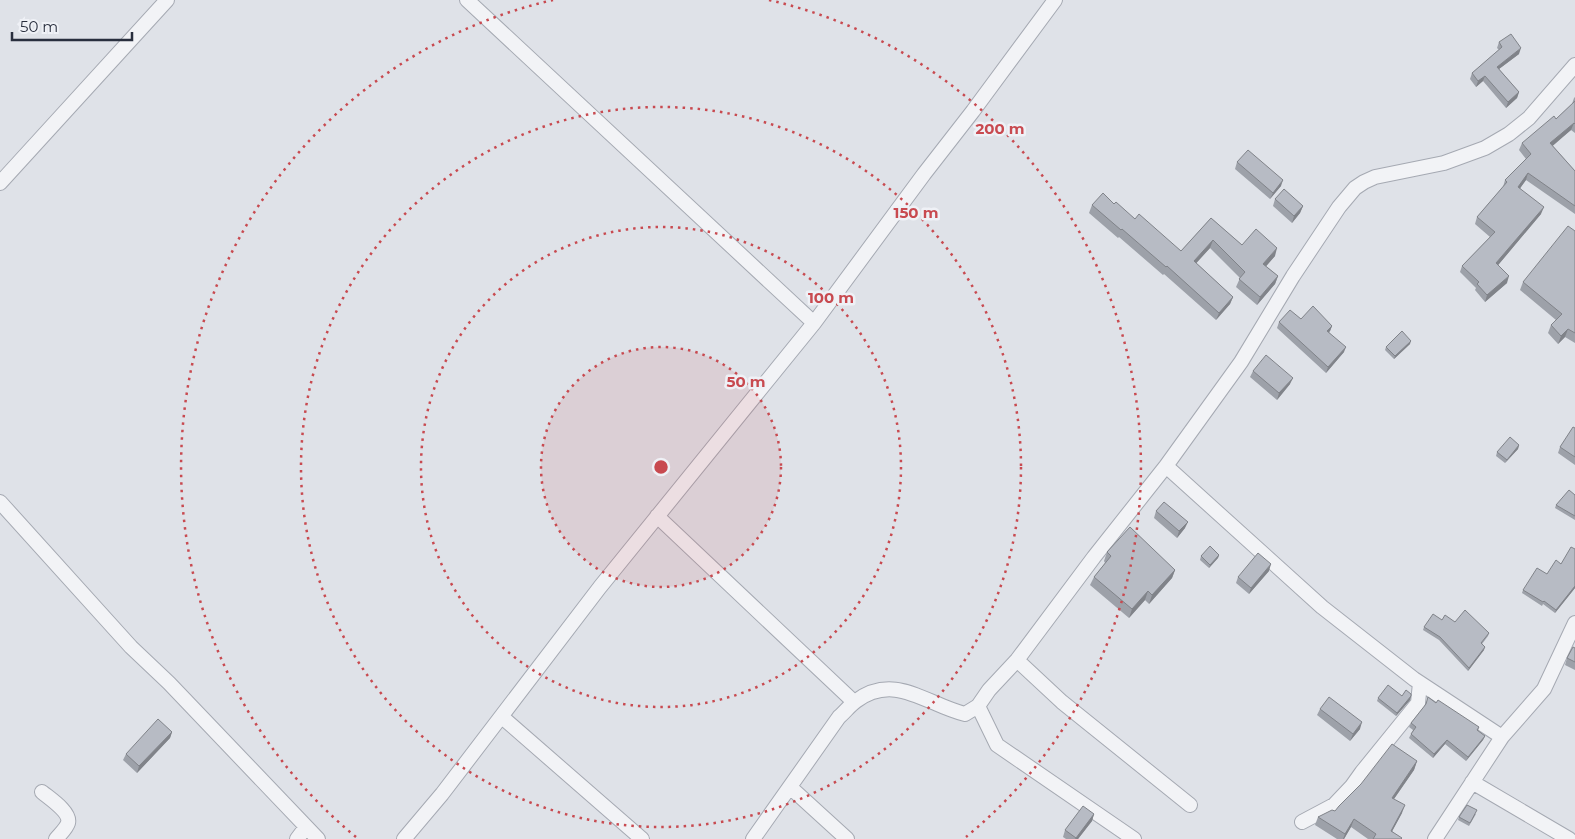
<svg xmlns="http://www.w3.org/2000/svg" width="1575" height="839" viewBox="0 0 1575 839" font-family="Montserrat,sans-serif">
<rect width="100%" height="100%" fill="#dfe2e8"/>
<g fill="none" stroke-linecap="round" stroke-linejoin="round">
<g stroke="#a5a9b2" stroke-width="16">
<path id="minor" d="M467,0L814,323
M0,183L167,0
M1166,466L1322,607L1414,679L1502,737
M0,502L131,647L169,683L318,839
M657,516L854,702
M1017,660L1062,702L1190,805
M978,706L997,745L1134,839
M502,717L642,839
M1472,782L1569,839
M790,787L847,839
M42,792C49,798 71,812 68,823C66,829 60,834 56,839
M1302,822L1334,805L1352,786L1362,772L1418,703L1420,683
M297,839L306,827
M404,839L442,794L600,587L814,323L924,174L973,111L1055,0
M753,839L839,717C845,712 850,705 856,701C895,672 927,705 965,714L978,706L989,690L1017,660L1094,557L1166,466L1241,362L1293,276L1339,207L1355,188L1364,182L1375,177L1444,163L1485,148L1509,134L1529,118L1575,65
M1435,839L1502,737L1544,689L1575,623"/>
</g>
<use href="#minor" stroke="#f2f3f6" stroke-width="14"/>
</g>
<path fill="#9da1a9" d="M1499,42L1519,54L1499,69L1519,92L1517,98L1506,108L1483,81L1476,87L1470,79L1472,73L1499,50L1497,48Z
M1575,97V133L1571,130L1552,145L1575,171V214L1526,180L1520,188L1541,214L1498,265L1507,283L1485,302L1475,290L1476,288L1460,272L1462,266L1490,237L1475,224L1477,217L1503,187L1505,180L1526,159L1519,150L1522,143L1556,119L1572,104L1574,98Z
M1237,162L1281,186L1270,199L1235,169Z
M1275,199L1303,206L1300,213L1292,223L1273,206Z
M1114,204L1181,251L1211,218L1242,245L1275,256L1266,266L1278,276L1275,284L1257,305L1236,287L1240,278L1210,248L1196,263L1233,297L1230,304L1216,320L1164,274L1163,275L1119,237L1118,238L1089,213L1092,205Z
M1575,231V343L1565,337L1558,344L1548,333L1551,325L1556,320L1520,290L1523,282Z
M1301,319L1332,326L1330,331L1329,332L1344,352L1326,373L1277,328L1279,322Z
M1410,344L1394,359L1385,350L1386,347Z
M1253,371L1290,384L1277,400L1250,377Z
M1575,428V465L1558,453L1560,447Z
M1519,445L1518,449L1505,463L1496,456L1497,452Z
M1575,495V520L1555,508L1556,505Z
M1156,511L1185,528L1177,538L1154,518Z
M1107,552L1175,570L1172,578L1149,604L1145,600L1129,618L1090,585L1094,577L1105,563L1104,561Z
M1219,555L1218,558L1209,568L1200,560L1201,556Z
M1269,571L1249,594L1236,583L1238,577Z
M1547,574L1575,588L1555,613L1543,604L1542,606L1522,593L1523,590Z
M1442,620L1455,622L1489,633L1488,636L1482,644L1484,650L1468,671L1439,640L1423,630L1424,627Z
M1575,648V670L1565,665L1567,658Z
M1402,696H1411L1410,700L1396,716L1377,701L1378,698Z
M1436,703L1479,727L1478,731L1485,736L1483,740L1466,761L1445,744L1433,758L1409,738L1413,730L1409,727L1411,723Z
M1320,709L1360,729L1350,741L1317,715Z
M172,732L170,738L137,773L123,760L126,754Z
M1417,761L1414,770L1394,799L1402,813L1392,831L1401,839H1368L1351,827L1344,839H1337L1315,825L1318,817L1335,811Z
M1094,814L1092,821L1078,839H1066L1063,837L1065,830Z
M1476,814L1469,826L1458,820L1459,817Z"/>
<path fill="#808389" d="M1521,48L1519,54L1495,72L1497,67Z
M1485,76L1483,81L1476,87L1478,81Z
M1519,92L1517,98L1506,108L1508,102Z
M1574,123L1571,130L1548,150L1550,143Z
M1528,173L1526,180L1516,194L1518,187Z
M1283,180L1281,186L1270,199L1273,193Z
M1303,206L1300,213L1292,223L1294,216Z
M1544,207L1541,214L1494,270L1496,263Z
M1213,240L1210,248L1191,269L1194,261Z
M1277,248L1275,256L1261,272L1263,264Z
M1278,276L1275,284L1257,305L1260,297Z
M1509,276L1507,283L1485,302L1487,295Z
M1233,297L1230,304L1216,320L1219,313Z
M1332,326L1330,331L1325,336L1327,331Z
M1568,329L1565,337L1558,344L1561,336Z
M1411,341L1410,344L1394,359L1395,356Z
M1346,347L1344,352L1326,373L1328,367Z
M1293,378L1290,384L1277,400L1279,393Z
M1519,445L1518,449L1505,463L1507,460Z
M1188,522L1185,528L1177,538L1179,531Z
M1219,555L1218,558L1209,568L1210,565Z
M1271,564L1269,571L1249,594L1251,588Z
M1175,570L1172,578L1149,604L1152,595Z
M1575,586V588L1555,613L1556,610Z
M1148,591L1145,600L1129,618L1132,609Z
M1485,647L1484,650L1468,671L1469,668Z
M1411,696L1410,700L1396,716L1397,713Z
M1362,722L1360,729L1350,741L1353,734Z
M172,732L170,738L137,773L139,766Z
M1485,736L1483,740L1466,761L1468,757Z
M1447,740L1445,744L1433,758L1434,754Z
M1417,761L1414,770L1389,806L1392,798Z
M1405,805L1402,813L1388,839L1391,831Z
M1094,814L1092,821L1078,839H1075Z
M1354,819L1351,827L1344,839H1343L1345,834Z"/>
<path fill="#b7bbc4" stroke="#808389" d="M1511,34L1521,48L1497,67L1519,92L1508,102L1485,76L1478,81L1472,73L1502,47L1499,42Z
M1575,101V124L1574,123L1550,143L1575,171V206L1528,173L1518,187L1544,207L1496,263L1509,276L1487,295L1477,284L1479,282L1462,266L1495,232L1477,217L1507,182L1505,180L1531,154L1522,143L1554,116L1556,119Z
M1248,150L1283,180L1273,193L1237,162Z
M1284,189L1303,206L1294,216L1275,199Z
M1103,193L1114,204L1116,202L1135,219L1139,214L1181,251L1211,218L1242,245L1256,229L1277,248L1263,264L1278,276L1260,297L1239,279L1245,272L1213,240L1194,261L1233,297L1219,313L1167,266L1166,267L1122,229L1121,230L1092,205Z
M1568,226L1575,231V333L1568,329L1561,336L1551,325L1562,314L1523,282Z
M1313,306L1332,326L1327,331L1346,347L1328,367L1279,322L1290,310L1301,319Z
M1402,331L1411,341L1395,356L1386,347Z
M1266,355L1293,378L1279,393L1253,371Z
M1573,427L1575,428V457L1560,447Z
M1510,437L1519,445L1507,460L1497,452Z
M1569,490L1575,495V516L1556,505Z
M1164,502L1188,522L1179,531L1156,511Z
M1130,527L1175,570L1152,595L1148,591L1132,609L1094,577L1111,556L1107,552Z
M1210,546L1219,555L1210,565L1201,556Z
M1571,547L1575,549V586L1556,610L1544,601L1543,602L1523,590L1537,568L1547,574L1556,560L1561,564Z
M1258,553L1271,564L1251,588L1238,577Z
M1465,610L1489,633L1481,643L1485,647L1469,668L1440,637L1424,627L1433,614L1442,620L1445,615L1455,622Z
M1573,647L1575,648V662L1567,658Z
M1388,685L1402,696L1406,690L1411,694V696L1397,713L1378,698Z
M1329,697L1362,722L1353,734L1320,709Z
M1428,697L1436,703L1438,700L1479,727L1477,730L1485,736L1468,757L1447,740L1434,754L1411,734L1416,727L1411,723L1426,704Z
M158,719L172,732L139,766L126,754Z
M1392,744L1417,761L1392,798L1405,805L1391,831L1402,838L1401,839H1373L1376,834L1354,819L1345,834L1318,817L1332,810L1335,811L1339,806L1361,784Z
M1467,805L1477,810L1470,823L1459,817Z
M1083,806L1094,814L1076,838L1065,830Z"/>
<circle cx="661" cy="467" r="120" fill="#c84a50" fill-opacity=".12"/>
<g fill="none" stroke="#c84a50" stroke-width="2.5" stroke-dasharray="2.5 5">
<circle cx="661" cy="467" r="120"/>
<circle cx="661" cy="467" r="240"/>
<circle cx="661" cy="467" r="360"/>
<path d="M356 837A479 479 0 0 1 553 0M769 0A479 479 0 0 1 966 837"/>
</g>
<circle cx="661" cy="467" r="8" fill="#c84a50" stroke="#eff1f6" stroke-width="2.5"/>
<g font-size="15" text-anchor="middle" font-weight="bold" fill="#c84a50" stroke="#eff1f6" stroke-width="5" stroke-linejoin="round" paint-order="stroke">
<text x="1000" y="134">200 m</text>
<text x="916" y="218">150 m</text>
<text x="831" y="303">100 m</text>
<text x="746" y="387">50 m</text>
</g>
<path d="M12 32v8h120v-8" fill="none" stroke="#292f3e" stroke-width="2.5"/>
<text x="20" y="32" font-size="15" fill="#292f3e" stroke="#eff1f6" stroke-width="4" paint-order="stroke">50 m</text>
</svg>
